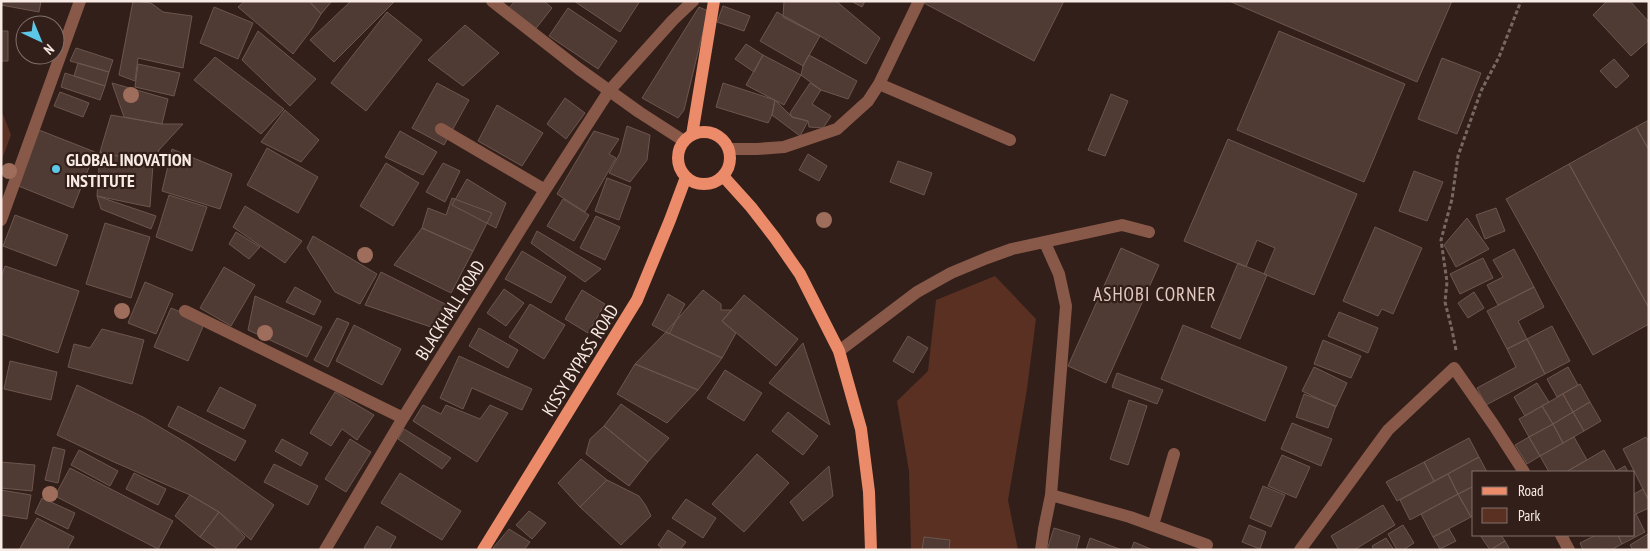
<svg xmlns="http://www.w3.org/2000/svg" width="1650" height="551" viewBox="0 0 1650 551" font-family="'PT Sans Narrow',sans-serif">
<rect width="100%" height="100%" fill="#321f19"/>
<path fill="#593022" d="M1,109L11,135L1,162Z
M995,276L1036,319L1027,389L1008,500L1018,550H911L909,471L897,401L928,371L936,300Z"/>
<path fill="#503b34" stroke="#6c564e" d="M1,1H41L39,12L1,5Z
M133,1L151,3L163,12L192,16L183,68L138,58L135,81L119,75Z
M245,1H309L321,14L312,29L293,54L238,7Z
M309,1H332L321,14Z
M351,1L394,2L334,62L310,40Z
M515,1H544L552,8L534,31L507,10Z
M574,1H640L620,32Z
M784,1H836L880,38L866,64L820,36L783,17Z
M851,1H865L862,7Z
M920,1H1064L1034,61Z
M1229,1H1452L1417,82Z
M1607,1H1630L1649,22V40L1631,56L1593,15Z
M723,6L750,16L744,31L717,22Z
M214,7L253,23L238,59L200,43Z
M699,7L708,11L684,110L678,118L642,98Z
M568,8L617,41L598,69L549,36Z
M387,12L422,40L366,111L331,83Z
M777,12L820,36L803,66L760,41Z
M465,25L499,53L463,86L428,60Z
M1,31H8V61H1Z
M258,31L316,79L290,106L242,60Z
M1279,31L1405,84L1364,182L1237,130Z
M746,44L763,55L754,72L735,59Z
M76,48L113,60L109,72L70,61Z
M763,55L801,75L784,105L746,85Z
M809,55L857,81L848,99L821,90L801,75L803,66Z
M215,57L284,109L261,134L194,80Z
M1442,58L1481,73L1457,134L1418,119Z
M1614,59L1629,76L1616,88L1600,71Z
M78,63L109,72L105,86L74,76Z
M138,64L180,73L174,96L135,87Z
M65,73L105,86L100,100L61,87Z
M112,83L168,99L162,124L124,117Z
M437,83L469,100L444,145L412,128Z
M723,83L775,100L772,115L768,123L716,107Z
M810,83L821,90L812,104L831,116L823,128L809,127L808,121L792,117L790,113Z
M60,92L89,103L83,117L54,106Z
M1111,94L1128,101L1105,156L1088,150Z
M565,98L585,113L566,139L547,124Z
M775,100L792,117L808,121L800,136L772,115Z
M497,105L543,133L522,166L478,141Z
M285,110L319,140L301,162L261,142Z
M111,115L162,124H183L159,150L153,164L100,152Z
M1649,120V150L1636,127Z
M627,126L650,135L647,160L630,182L609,173L620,153Z
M1636,127L1649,150V308L1569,164Z
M39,130L95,152L73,208L16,185Z
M400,131L437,152L423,175L385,157Z
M594,131L619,139L609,154L616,158L585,212L557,194Z
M1228,139L1357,194L1314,295L1264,274L1275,248L1257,240L1246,267L1184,241Z
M267,148L318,177L298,213L247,185Z
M172,149L232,174L220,209L162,191Z
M100,152L153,164L150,207L97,196Z
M808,154L827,166L819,181L799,170Z
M898,161L932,173L924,195L890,182Z
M386,163L419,183L393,226L360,206Z
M443,163L460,171L445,202L426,192Z
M1569,164L1649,308V324L1593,355L1506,199Z
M1414,171L1443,182L1427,221L1399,211Z
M607,178L631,187L619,220L595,211Z
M467,179L506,203L496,228L452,205Z
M169,195L207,207L192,251L156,237Z
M97,196L156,216L151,229L101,209Z
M452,198L492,213L473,251L422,228L428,208L446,215Z
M563,199L589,215L574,241L547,226Z
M245,206L302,241L285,263L233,227Z
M1496,208L1505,231L1485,239L1476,215Z
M15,215L68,235L56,266L3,246Z
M596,216L620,227L605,260L580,248Z
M1467,218L1489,249L1456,267L1444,245Z
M105,223L150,237L131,298L86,284Z
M1375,227L1422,248L1393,314L1382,309L1378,316L1343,301Z
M422,228L473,251L451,293L394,265Z
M537,231L601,269L585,282L531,243Z
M236,232L260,247L249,259L229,244Z
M313,236L377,274L360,304L335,292L307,248Z
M1121,248L1159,265L1106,383L1068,366Z
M1514,249L1534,287L1498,305L1487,285L1503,277L1493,260Z
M522,251L566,277L551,303L505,279Z
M1483,258L1493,278L1460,294L1450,274Z
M1238,263L1267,275L1240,339L1211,327Z
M5,266L79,291L58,353L1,334V277Z
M224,267L255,285L231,326L200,308Z
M381,272L451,307L434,328L365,305Z
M145,282L173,294L156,334L128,323Z
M295,287L321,301L314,315L286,302Z
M1534,287L1544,307L1518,321L1527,339L1507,349L1487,311Z
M504,289L524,303L506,326L487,313Z
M582,290L605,304L588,333L565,319Z
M703,290L721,304V310H732L722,321L736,333L722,358L666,332Z
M1474,292L1484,308L1468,318L1458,303Z
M668,294L685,304L669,334L652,325Z
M744,295L798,339L776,366L722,321Z
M255,296L322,327L307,357L248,330Z
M530,304L565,325L544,359L509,337Z
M171,308L205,322L188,361L154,347Z
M1339,312L1378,328L1368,353L1328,336Z
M337,318L349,323L328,367L314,360Z
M354,325L401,349L382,385L336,361Z
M1183,325L1287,367L1265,421L1161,379Z
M1552,326L1570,361L1545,374L1527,339Z
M479,328L518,350L508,368L469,346Z
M102,329L144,340L132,384L68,367L74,344L90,348Z
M666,332L722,358L698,390L635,364Z
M908,336L928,348L913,373L893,361Z
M1527,339L1545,374L1486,405L1477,388L1516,367L1507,349Z
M1323,340L1361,356L1351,378L1314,364Z
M803,343L830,425L769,383Z
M459,356L532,389L522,410L472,388L463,409L440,398Z
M10,361L57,372L51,400L4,389Z
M635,364L698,390L667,423L617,394Z
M1314,367L1347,383L1336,407L1302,391Z
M1568,367L1578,385L1557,397L1547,379Z
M725,370L762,393L744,421L707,398Z
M1117,373L1163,390L1157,404L1112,387Z
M1537,383L1549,402L1525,416L1514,397Z
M1580,384L1590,402L1573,412L1563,394Z
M77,385L143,417L190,445L274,505L251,540L219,512L190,495L114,462L57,435Z
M220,387L256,405L244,429L207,411Z
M335,392L374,415L357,440L342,429L331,446L310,433Z
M1304,394L1336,406L1328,428L1296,417Z
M1563,394L1573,412L1553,424L1542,406Z
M1129,400L1147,406L1128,465L1110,459Z
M1590,402L1601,421L1584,431L1573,412Z
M621,404L669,438L648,462L604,426Z
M423,405L441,414L446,405L480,419L490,405L508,413L477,462L413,421Z
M178,406L246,441L235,461L168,426Z
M1542,406L1553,424L1529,437L1519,419Z
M788,412L818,436L803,455L772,431Z
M1573,412L1584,431L1563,443L1553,424Z
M1292,423L1332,439L1321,466L1281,449Z
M1553,424L1563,443L1540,456L1529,437Z
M604,426L648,462L629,486L586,454L590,439Z
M404,429L451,458L442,469L398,439Z
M1529,437L1540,456L1527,464L1515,445Z
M1574,437L1587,460L1566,472H1549L1540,456Z
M1646,437L1649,442V501L1623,449Z
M1469,438L1479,457L1434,481L1424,462Z
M282,439L308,453L301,466L275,451Z
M350,439L371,452L346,492L325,479Z
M53,447L65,450L58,483L45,480Z
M79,450L118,471L110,486L71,465Z
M1604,450L1616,471L1614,472H1566Z
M757,454L789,483L744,532L712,504Z
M1282,455L1310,467L1296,498L1268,486Z
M1479,457L1487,472H1474V486L1458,494L1448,474Z
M581,459L607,480L580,507L558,483Z
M1,462L35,465L32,491L1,488Z
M1424,462L1434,481L1397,501L1386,482Z
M274,464L318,486L308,505L264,482Z
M829,466L833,496L803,521L790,502Z
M1625,466L1628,472H1615L1616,471Z
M70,468L173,521L158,549L55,496Z
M134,473L166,489L158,505L126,489Z
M400,473L461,511L442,540L381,503Z
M1448,474L1458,494L1410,520L1400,500Z
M607,480L639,496L646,506L651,516L621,545L580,507Z
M1263,486L1285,495L1271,527L1250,518Z
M1474,486V515L1471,517L1458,494Z
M1643,489L1649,501V508L1636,514L1634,510V494Z
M1,490L31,495L27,519L1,515Z
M1458,494L1471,517L1433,537L1421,514Z
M190,495L219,512L200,537L175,516Z
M42,498L75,513L68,529L35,513Z
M686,499L716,518L703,538L672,518Z
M1383,505L1395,525L1354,550H1339L1331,536Z
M529,511L546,523L532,539L516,525Z
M219,512L245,537L234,550H219L200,537Z
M1636,514L1645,532L1622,544L1618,535H1634V515Z
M37,518L74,537L67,550H19Z
M1249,525L1266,532L1260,549L1242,542Z
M1403,525L1414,543L1403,550H1397L1388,534Z
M377,526L396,537L389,550H368L364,548Z
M1054,528L1080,536L1076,550H1047Z
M509,529L530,542L524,550H496L493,548Z
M1449,529L1456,541L1440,549L1433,537Z
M668,530L686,542L680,550H664L658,545Z
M1648,534L1649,550H1633L1630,545Z
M1480,535H1501L1505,541L1490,550Z
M1596,535H1618L1622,544L1611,550H1583L1580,543Z
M924,537L950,540L949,550H922Z
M1090,538L1122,550H1086Z
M1386,538L1394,550H1374L1372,546Z
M1505,541L1510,550H1490Z
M1134,542L1153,550H1131Z"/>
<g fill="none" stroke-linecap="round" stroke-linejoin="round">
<path stroke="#796862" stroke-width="3" stroke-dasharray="4 2.5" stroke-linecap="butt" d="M1456,350L1452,330L1445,302L1447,282L1441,240L1452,199L1458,156L1481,91L1499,57L1521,1"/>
<path stroke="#885949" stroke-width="12" d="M492,1L579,69L639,112L684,141
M879,84L1010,140
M441,129L545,190
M729,149H757L784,147L837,129L868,101L879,84L919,1
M1,220L80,1
M185,311L403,418
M839,351L917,292L951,273L987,258L1012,249L1122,225L1149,232
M1051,495L1130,517L1207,545
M1153,525L1174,454
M1561,535L1569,550
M325,550L403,418L545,190L609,91L673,20L693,1
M1041,550L1044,529L1051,495L1066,306L1059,274L1045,243
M1300,550L1388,430L1454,368L1493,424L1524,472"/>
<path stroke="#ec8b69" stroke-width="12" d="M678 158a26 26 0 1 1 52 0a26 26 0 1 1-52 0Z
M692,135L714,1
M723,176L751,207L775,238L800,274L839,351L861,429L869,492L871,550
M483,550L637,300L670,220L686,177"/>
</g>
<g fill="#9f6d5c">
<circle cx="131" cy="95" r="8"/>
<circle cx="9" cy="171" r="8"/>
<circle cx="824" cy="220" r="8"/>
<circle cx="365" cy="255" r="8"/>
<circle cx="122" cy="311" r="8"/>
<circle cx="265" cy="333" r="8"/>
<circle cx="50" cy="494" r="8"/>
</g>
<circle fill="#5cc7e7" stroke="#321f19" stroke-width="2" cx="56" cy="169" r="5"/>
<g text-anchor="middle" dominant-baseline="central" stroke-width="4.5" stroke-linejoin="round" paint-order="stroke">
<g font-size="18" font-weight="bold" fill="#f8ebe6" stroke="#321f19" text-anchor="start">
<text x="66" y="159">GLOBAL INOVATION<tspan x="66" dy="21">INSTITUTE</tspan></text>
</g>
<g font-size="18" fill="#f8ebe6" stroke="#321f19">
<text transform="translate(450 310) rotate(-58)">BLACKHALL ROAD</text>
<text transform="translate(580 360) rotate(-58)">KISSY BYPASS ROAD</text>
</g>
<g font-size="19" letter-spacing="1" fill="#e4cac1" stroke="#321f19">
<text x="1155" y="294">ASHOBI CORNER</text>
</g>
</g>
<rect width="1650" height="551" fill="none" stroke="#f8ebe6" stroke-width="5"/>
<rect x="1472" y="471" width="162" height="65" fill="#321f19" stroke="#81716b"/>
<rect x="1482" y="487" width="25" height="8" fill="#ec8b69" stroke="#81716b"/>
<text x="1518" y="496" font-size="15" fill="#f8ebe6">Road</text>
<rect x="1482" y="508" width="25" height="15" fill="#593022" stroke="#81716b"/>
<text x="1518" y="521" font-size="15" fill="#f8ebe6">Park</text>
<g transform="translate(40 40) rotate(136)"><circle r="24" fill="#321f19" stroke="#81716b"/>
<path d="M0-4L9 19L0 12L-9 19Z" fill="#5cc7e7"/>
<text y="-8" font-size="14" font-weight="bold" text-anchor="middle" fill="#f8ebe6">N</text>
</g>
</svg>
